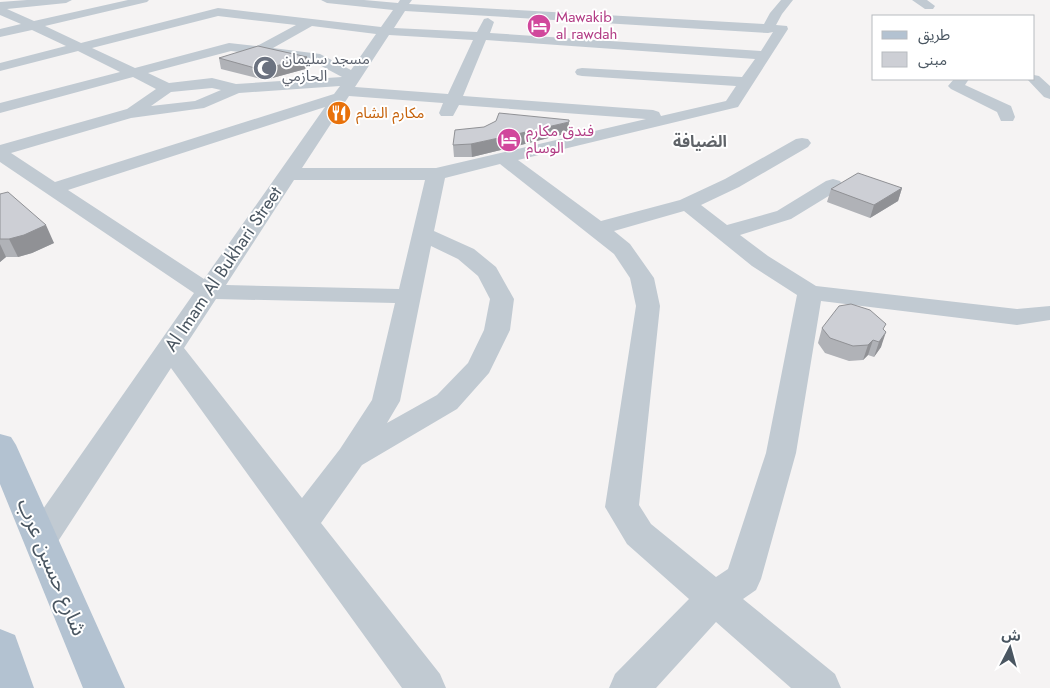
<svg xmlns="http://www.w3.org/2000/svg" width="1050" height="688" viewBox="0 0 1050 688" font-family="Jost,'Noto Sans Arabic',sans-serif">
<rect width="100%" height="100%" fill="#f5f3f3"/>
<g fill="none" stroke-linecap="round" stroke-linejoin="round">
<path fill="#c1cad2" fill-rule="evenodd" d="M27,0H72L66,3L7,9L34,21L128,0H149L147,2L45,26L81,43L218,8L381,27L393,10L327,3L321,0H364L398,3L400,0H412L409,4L764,24L770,13L781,0H793L782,14L776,25L787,26L788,29L738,107L518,160L601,221L680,200L725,179L796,139L802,138L808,139L811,143L808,147L739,187L701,205L727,225L777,211L826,181L833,179L840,181L843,185L840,189L791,219L740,235L768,256L816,286L1017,309L1050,306V320L1017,325L821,301L796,453L761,579L756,590L743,599L835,674L841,688H791L716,622L656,688H609L615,674L689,599L627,544L605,507L636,306L630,278L614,254L500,164L445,178L434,231L474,249L496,267L514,299L510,330L489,373L457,409L362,465L321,523L440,674L446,688H402L171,368L53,549L41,553L29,549L24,539L29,529L194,293L0,162V145L127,109L156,89L133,77L0,113V103L120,72L78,51L0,71V63L66,46L32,30L0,37V29L21,24L0,15V2ZM405,11L768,33L773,32L761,51L490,33L494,22L488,18L484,19L477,32L394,28ZM218,16L296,25L257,46L229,43L135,68L92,48ZM312,26L376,34L351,70L320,54L273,48ZM389,35L473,40L448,94L355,87ZM486,40L755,59L742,77L582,68L577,69L575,72L577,75L582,76L736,86L726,101L661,116L659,112L653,110L463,96ZM231,51L312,61L342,77L236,84L212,78L169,83L148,73ZM340,86L334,94L55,182L11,153L131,118L204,108L239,93ZM212,88L221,90L195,101L151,106L171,92ZM349,96L443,103L439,113L441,116H453L459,105L646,119L436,168H302ZM325,107L204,279L68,190ZM294,180H425L399,289L226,285ZM684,211L752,266L797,295L766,453L728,569L716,577L651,524L639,505L660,306L654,278L630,244L614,231ZM431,246L458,259L478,276L490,299L484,330L468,363L437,395L387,423L400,401ZM216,299L395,303L372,400L340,449L302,498L184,348Z
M912,0H927L935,6L933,9H925Z
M1034,75L1039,76L1050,86V99L1044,97L1027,79H1034Z
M954,79H969L965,85L1011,106L1015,117L1013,121H1001L997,112L951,89L948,86Z"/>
<path fill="#b3c2d1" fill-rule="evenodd" d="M0,434L11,437L16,445L125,688H83L0,484Z
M0,629L15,635L34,688H0Z"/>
</g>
<path fill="#b0b2b7" d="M307,57L309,68L265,80L221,69L219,58Z
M568,133L517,146L472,157H454L453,145Z
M902,188L898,201L870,218L827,202L831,189Z
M0,194L54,243L32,253L18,257H6L0,262Z
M822,328L884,330L881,347L874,357L868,355L863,360L849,361L825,353L818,343Z"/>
<path fill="#909195" d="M307,57L309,68L265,80L262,70Z
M569,122L568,133L517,146L472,157L471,144Z
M902,188L898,201L870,218L874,205Z
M46,225L54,243L32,253L18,257L9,239Z
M0,244L6,257L0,262Z
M886,332L881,347L874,357L879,342Z
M873,340L868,355L863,360L868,345Z"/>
<path fill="#cdcfd5" stroke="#909195" d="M258,46L307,57L262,70L219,58Z
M499,113L569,120V122L517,134L471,144L453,145L455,130L484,127L496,121Z
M858,173L902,188L874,205L831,189Z
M8,192L46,225L24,235L9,239H0V194Z
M851,304L870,310L886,324L883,329L886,332L879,342L873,340L868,345L853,346L830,338L822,328L839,306Z"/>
<defs>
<g id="hotel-disc" transform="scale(1.25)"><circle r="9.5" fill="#d1479c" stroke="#fff"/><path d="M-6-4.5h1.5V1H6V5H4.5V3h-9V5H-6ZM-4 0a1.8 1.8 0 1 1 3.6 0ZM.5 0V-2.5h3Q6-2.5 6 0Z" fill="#fff"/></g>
<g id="mosque-disc" transform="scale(1.25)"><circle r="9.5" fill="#6b7280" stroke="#fff"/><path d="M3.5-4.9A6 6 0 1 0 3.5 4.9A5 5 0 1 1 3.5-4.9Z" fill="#fff"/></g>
<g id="restaurant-disc" transform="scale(1.25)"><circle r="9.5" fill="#e8710a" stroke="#fff"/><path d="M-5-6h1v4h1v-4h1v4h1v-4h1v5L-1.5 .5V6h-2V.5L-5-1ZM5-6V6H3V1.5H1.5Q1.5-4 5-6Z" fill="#fff"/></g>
</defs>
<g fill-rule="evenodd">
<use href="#hotel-disc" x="539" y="26"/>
<use href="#mosque-disc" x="265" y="68"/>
<use href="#restaurant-disc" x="339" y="113"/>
<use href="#hotel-disc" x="509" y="140"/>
</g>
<g text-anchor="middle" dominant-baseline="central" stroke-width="4" stroke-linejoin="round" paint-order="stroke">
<g font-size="15" fill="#b23c85" stroke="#fff" text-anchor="start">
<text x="556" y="17">Mawakib<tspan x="556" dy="17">al rawdah</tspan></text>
<text x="526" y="131">فندق مكارم<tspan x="526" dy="17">الوسام</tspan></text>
</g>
<g font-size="15" fill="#5b616d" stroke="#fff" text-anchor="start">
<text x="282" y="59">مسجد سليمان<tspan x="282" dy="17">الحازمي</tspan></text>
</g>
<g font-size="15" fill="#c56008" stroke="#fff" text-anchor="start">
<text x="356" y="113">مكارم الشام</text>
</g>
<g font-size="16" font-weight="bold" fill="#5f6368" stroke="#fff">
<text x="700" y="141">الضيافة</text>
</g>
<g font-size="18" fill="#4a5661" stroke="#fff">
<text transform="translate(223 269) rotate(-56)">Al Imam Al Bukhari Street</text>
</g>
<g font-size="21" fill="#4a5661" stroke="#fff">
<text transform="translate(52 567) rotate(67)">شارع حسين عرب</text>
</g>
</g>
<rect x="872" y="15" width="162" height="65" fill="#ffffff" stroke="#b7bbc0"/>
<rect x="882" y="31" width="25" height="8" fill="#b3c2d1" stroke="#b7bbc0"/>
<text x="918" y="40" font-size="15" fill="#4a5661">طريق</text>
<rect x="882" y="52" width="25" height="15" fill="#cdcfd5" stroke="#b7bbc0"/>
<text x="918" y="65" font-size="15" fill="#4a5661">مبنى</text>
<g transform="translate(1010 648) rotate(6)" stroke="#ffffff" stroke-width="4" paint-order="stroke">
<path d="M0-4L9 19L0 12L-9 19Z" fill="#4a5661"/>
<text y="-8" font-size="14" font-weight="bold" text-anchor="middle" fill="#4a5661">ش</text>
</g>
</svg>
